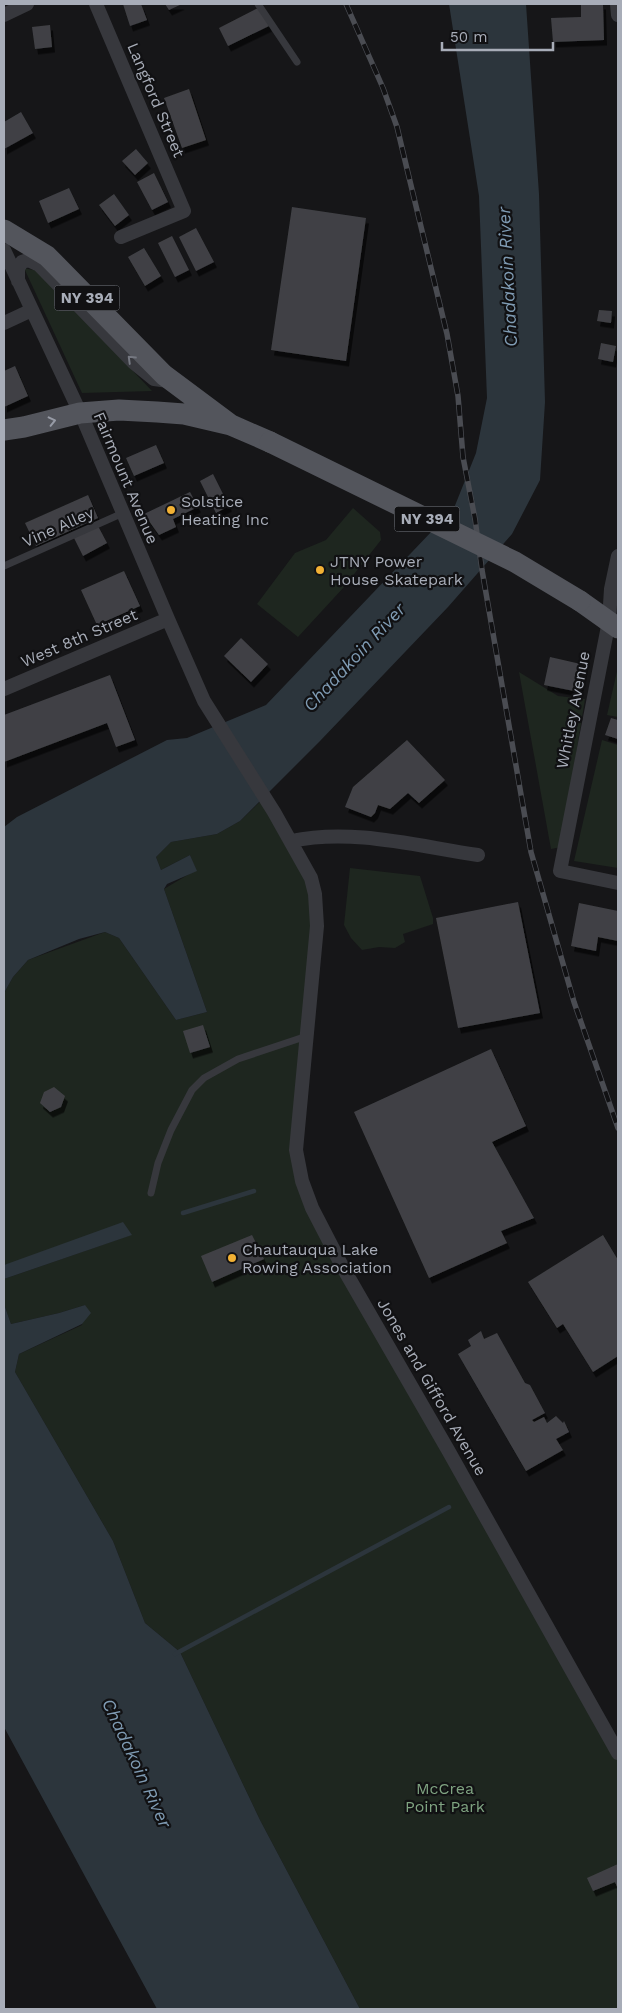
<svg xmlns="http://www.w3.org/2000/svg" width="622" height="2013" viewBox="0 0 622 2013" font-family="'Work Sans',sans-serif">
<defs>
<filter id="shadow"><feDropShadow dx="3" dy="5.5" stdDeviation="0" flood-color="#0009"/></filter>
</defs>
<rect width="100%" height="100%" fill="#161618"/>
<path fill="#1e261f" d="M24,268L38,271L152,391L82,393Z
M353,508L380,532L381,540L344,587L298,637L257,604L295,553L326,540Z
M618,667V717L607,715Z
M519,672L558,696L585,699L561,847L551,849Z
M602,740L618,745V868L574,861Z
M265,797L311,878L317,926L296,1150L302,1181L618,1753V2009H360L260,1820L180,1652L145,1623L113,1541L15,1372L19,1354L82,1325L85,1305L59,1313L11,1324L4,1304V1279L131,1235L4,1265V993L13,977L28,960L105,932L119,938L176,1020L207,1012L164,889L196,870L190,855L161,870L156,857L171,842L217,834L240,821Z
M350,868L420,876L433,918V924L403,934L405,942L395,948L379,947L362,950L351,938L344,925Z"/>
<path fill="#2c353c" d="M449,4H526L539,194L545,402L540,480L512,534L448,607L320,741L240,821L217,834L171,842L156,857L161,870L190,855L197,871L167,884L164,889L207,1012L176,1020L119,938L105,932L79,939L28,960L13,977L4,993V827L17,817L167,740L187,738L266,705L454,508L476,453L487,398L479,196Z
M123,1222L132,1235L4,1279V1265Z
M4,1304L11,1324L59,1313L85,1305L91,1313L82,1324L19,1354L15,1372L113,1541L145,1623L180,1652L260,1820L360,2009H157L4,1727Z"/>
<g fill="none" stroke-linecap="round" stroke-linejoin="round">
<path stroke="#2c353c" stroke-width="4.5" d="M183,1213L254,1191
M175,1654L449,1507"/>
</g>
<path fill="#404145" filter="url(#shadow)" d="M123,4H141L147,20L130,26Z
M165,4H182L169,10Z
M581,4H603L604,40L553,42L551,18L581,17Z
M260,7L269,26L228,46L219,28Z
M50,25L52,47L35,49L32,27Z
M189,89L206,140L182,148L164,98Z
M21,112L33,133L4,149V122Z
M136,149L148,163L135,175L122,161Z
M154,173L168,202L152,210L137,182Z
M69,188L79,209L48,223L39,201Z
M114,194L129,215L115,226L99,205Z
M292,207L366,218L346,361L271,350Z
M196,228L214,262L196,271L179,237Z
M172,236L189,270L175,277L158,243Z
M144,248L161,276L145,286L128,257Z
M599,310L612,311L611,323L597,321Z
M601,343L616,346L613,362L598,359Z
M15,366L28,396L4,407V371Z
M156,445L164,463L134,476L126,458Z
M213,474L229,506L216,513L200,481Z
M190,492L198,507L173,519L176,527L159,535L144,514Z
M88,495L98,518L36,546L25,523Z
M98,526L107,543L83,556L74,538Z
M124,571L140,606L97,625L81,590Z
M241,638L268,664L251,682L224,656Z
M550,657L585,665L579,692L544,685Z
M110,675L135,740L116,747L107,723L4,762V715Z
M611,718L618,720V739L605,735Z
M407,740L445,780L419,803L408,793L390,809L378,805L375,813L371,817L345,807L353,787Z
M518,902L540,1013L458,1028L436,918Z
M579,903L618,911V941L598,937L596,951L571,946Z
M203,1025L210,1047L190,1053L183,1031Z
M491,1049L526,1126L492,1142L534,1218L501,1231L507,1243L429,1278L354,1112Z
M54,1087L65,1096L61,1107L50,1112L40,1103L44,1092Z
M252,1235L264,1259L212,1282L201,1256Z
M603,1235L618,1260V1356L593,1372L563,1324L557,1328L528,1282Z
M481,1331L484,1339L497,1333L525,1383L530,1385L545,1413L532,1420L534,1422L544,1417L547,1423L556,1416L563,1423L564,1421L569,1432L556,1439L563,1450L526,1471L458,1354L471,1346L468,1340Z
M618,1864V1889L615,1882L593,1891L587,1878Z"/>
<g fill="none" stroke-linecap="round" stroke-linejoin="round">
<path stroke="#37383d" stroke-width="7" d="M258,4L297,62
M4,566L123,513
M151,1193L158,1163L171,1130L192,1090L204,1078L238,1059L307,1036"/>
<path stroke="#37383d" stroke-width="14" d="M96,4L184,211L121,237
M617,4L618,15
M4,15L27,4
M4,250L84,421L168,619L204,701L274,812L311,878L315,894L317,926L296,1150L302,1181L312,1208L342,1266L448,1450L618,1753
M18,281V268L22,262L28,260L39,265L133,362L154,379L169,381
M4,323L32,310
M618,556L611,589L609,621L560,871L618,883
M4,689L168,619
M291,841C353,828 416,846 478,855"/>
<path stroke="#53555c" stroke-width="21" d="M4,230L47,256L164,375L231,425
M4,430L24,427L80,413L119,410L157,412L184,414L231,425L270,442
M580,601L618,628"/>
<g stroke="#4a4c52" stroke-width="5.5">
<path id="rail" d="M346,4L383,88L397,127L408,173L447,334L458,396L463,457L475,519L482,570L531,852L574,1002L618,1128"/>
</g>
<use href="#rail" stroke="#111113" stroke-width="4" stroke-dasharray="11" stroke-linecap="butt"/>
<path stroke="#53555c" stroke-width="21" d="M270,442L515,562L580,601"/>
</g>
<defs><path id="oneway-chevron" d="M-2-3.5L2.5 0L-2 3.5" fill="none" stroke-width="1.6" stroke-linecap="round" stroke-linejoin="round" transform="scale(1.25)"/></defs>
<use stroke="#757881" href="#oneway-chevron" transform="translate(131 359) rotate(-136)"/>
<use stroke="#979ba6" href="#oneway-chevron" transform="translate(52 421) rotate(-13)"/>
<g fill="#f2b134" stroke="#111113" stroke-width="2">
<circle cx="171" cy="510" r="5"/>
<circle cx="320" cy="570" r="5"/>
<circle cx="232" cy="1258" r="5"/>
</g>
<g text-anchor="middle" dominant-baseline="central" stroke-width="4.5" stroke-linejoin="round" paint-order="stroke">
<g fill="#111113" stroke="#7b7e86" stroke-width="1">
<rect x="54.5" y="285.5" width="65" height="25" rx="4"/>
<rect x="394.5" y="506.5" width="65" height="25" rx="4"/>
</g>
<g font-size="15" font-weight="bold" fill="#a8adb8">
<text x="87" y="298">NY 394</text>
<text x="427" y="519">NY 394</text>
</g>
<g font-size="16" fill="#a8adb8" stroke="#111113">
<text transform="translate(156 100) rotate(67)">Langford Street</text>
<text transform="translate(126 478) rotate(67)">Fairmount Avenue</text>
<text transform="translate(58 527) rotate(-24)">Vine Alley</text>
<text transform="translate(79 638) rotate(-23)">West 8th Street</text>
<text transform="translate(573 710) rotate(-79)">Whitley Avenue</text>
<text transform="translate(432 1387) rotate(60)">Jones and Gifford Avenue</text>
</g>
<g font-size="16" fill="#a8adb8" stroke="#111113" text-anchor="start">
<text x="181" y="501">Solstice<tspan x="181" dy="18">Heating Inc</tspan></text>
<text x="330" y="561">JTNY Power<tspan x="330" dy="18">House Skatepark</tspan></text>
<text x="242" y="1249">Chautauqua Lake<tspan x="242" dy="18">Rowing Association</tspan></text>
</g>
<g font-size="16" fill="#7fa381" stroke="#111113">
<text x="445" y="1788">McCrea<tspan x="445" dy="18">Point Park</tspan></text>
</g>
<g font-size="18" font-style="italic" fill="#7f9bb3" stroke="#111113">
<text transform="translate(507 277) rotate(-93)">Chadakoin River</text>
<text transform="translate(354 657) rotate(-47)">Chadakoin River</text>
<text transform="translate(137 1763) rotate(65)">Chadakoin River</text>
</g>
</g>
<rect width="622" height="2013" fill="none" stroke="#a8adb8" stroke-width="10"/>
<path d="M442 42v8h111v-8" fill="none" stroke="#a8adb8" stroke-width="2.5"/>
<text x="450" y="42" font-size="15" fill="#a8adb8" stroke="#111113" stroke-width="4" paint-order="stroke">50 m</text>
</svg>
